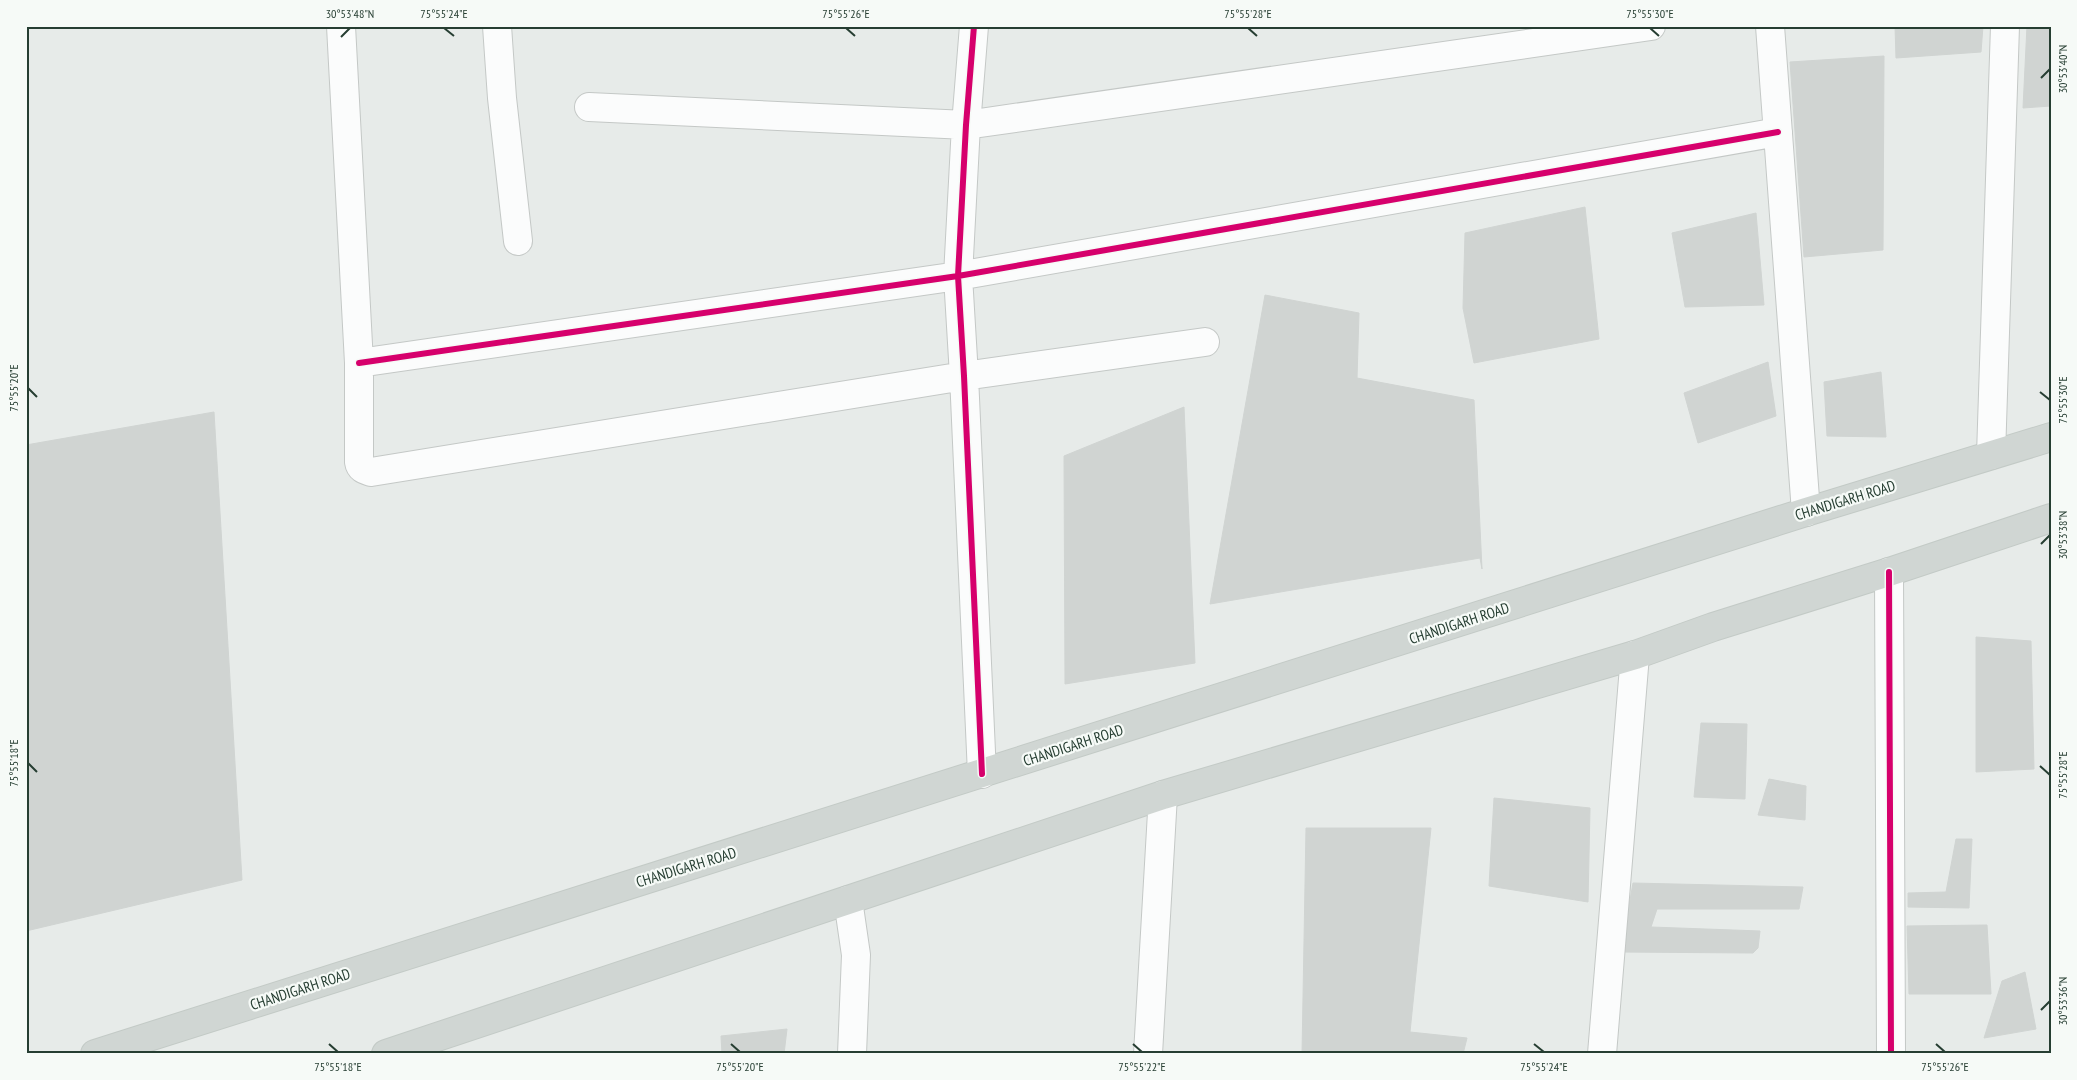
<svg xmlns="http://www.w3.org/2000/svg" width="2077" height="1080" viewBox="0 0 2077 1080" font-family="'PT Sans Narrow',sans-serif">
<rect width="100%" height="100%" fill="#e7ebe9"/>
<path fill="#d0d4d2" stroke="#d0d4d2" d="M1895,26H1983L1981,52L1896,58Z
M2027,26H2051V106L2023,108Z
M1884,56L1883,250L1804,257L1790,62Z
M1585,207L1599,339L1474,363L1463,308L1465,233Z
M1756,213L1764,305L1685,307L1672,233Z
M1265,295L1359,313L1357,378L1474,400L1482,569L1480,558L1210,604Z
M1768,362L1776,416L1698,443L1684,393Z
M1881,372L1886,437L1827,436L1824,382Z
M1184,407L1195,663L1065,684L1064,456Z
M214,412L242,880L26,931V445Z
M1976,637L2031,641L2034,769L1976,772Z
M1701,723L1747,724L1745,799L1694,797Z
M1769,779L1806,786L1805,820L1758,815Z
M1494,798L1590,808L1588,902L1489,886Z
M1306,828H1431L1410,1032L1467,1038L1463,1054H1302Z
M1956,839H1972L1969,908L1908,907V893L1946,892Z
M1633,883L1803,887L1799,909H1657L1651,927L1760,931L1758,948L1753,953L1621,952Z
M1987,925L1991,994H1909L1907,926Z
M2025,972L2036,1029L1984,1038L2002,981Z
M787,1029L784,1054H722L721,1036Z"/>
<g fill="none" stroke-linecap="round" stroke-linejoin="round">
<g stroke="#c4c8c6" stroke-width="30">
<path id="minor" d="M341,26L359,363V462C360,469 365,470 371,472L964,376L1205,342
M497,26L502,98L518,241
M974,26L966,125L958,276L964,376L982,774
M1770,26L1806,512
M589,107L966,125L1651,26
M359,363L958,276L1778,132
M1991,455L2005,26
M1889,572L1891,1054
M848,900L856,955L852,1054
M1148,1054L1163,795
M1602,1054L1635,655"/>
</g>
<g stroke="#c3cac6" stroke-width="30">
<path id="major" d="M95,1054L1806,512L2051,437
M386,1054L1163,795L1635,655L1713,627L1889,572L2051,518"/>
</g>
<use href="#minor" stroke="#fbfcfc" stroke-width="28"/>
<use href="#major" stroke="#d0d6d3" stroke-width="28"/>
<g stroke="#f6faf7" stroke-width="9">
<path id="cycleway" d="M974,26L966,125L958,276L964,376L982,774
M359,363L958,276L1778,132
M1889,572L1891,1054"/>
</g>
<use href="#cycleway" stroke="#d6006c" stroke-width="6"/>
</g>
<path fill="none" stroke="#263e32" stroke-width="2" d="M444,28L454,36M846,28L855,36M1248,28L1257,36M1650,28L1659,36M341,37L350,28M2041,78L2050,69M28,388L37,397M2040,392L2050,400M2041,544L2050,535M28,763L37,772M2040,766L2050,775M2041,1010L2050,1001M329,1044L338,1052M731,1044L740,1052M1133,1044L1142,1052M1534,1044L1544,1052M1936,1044L1945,1052"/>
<g text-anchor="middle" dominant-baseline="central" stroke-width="4.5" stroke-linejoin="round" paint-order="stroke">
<g font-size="15" fill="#263e32" stroke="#f6faf7">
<text transform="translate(1845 500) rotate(-17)">CHANDIGARH ROAD</text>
<text transform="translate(1459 623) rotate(-18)">CHANDIGARH ROAD</text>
<text transform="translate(1073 745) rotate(-18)">CHANDIGARH ROAD</text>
<text transform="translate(686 867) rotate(-17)">CHANDIGARH ROAD</text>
<text transform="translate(300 989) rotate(-18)">CHANDIGARH ROAD</text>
</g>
</g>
<rect width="2077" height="1080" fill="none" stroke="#f6faf7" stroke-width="55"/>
<rect x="28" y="28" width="2022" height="1024" fill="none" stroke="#263e32" stroke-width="2"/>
<g font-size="12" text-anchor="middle" fill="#263e32">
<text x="350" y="18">30°53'48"N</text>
<text x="444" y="18">75°55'24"E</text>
<text x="846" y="18">75°55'26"E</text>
<text x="1248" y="18">75°55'28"E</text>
<text x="1650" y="18">75°55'30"E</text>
<text transform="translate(2063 69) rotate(-90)" y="4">30°53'40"N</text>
<text transform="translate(14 388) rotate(-90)" y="4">75°55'20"E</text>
<text transform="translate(2063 400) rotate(-90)" y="4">75°55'30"E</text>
<text transform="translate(2063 535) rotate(-90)" y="4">30°53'38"N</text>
<text transform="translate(14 763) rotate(-90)" y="4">75°55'18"E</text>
<text transform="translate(2063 775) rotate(-90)" y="4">75°55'28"E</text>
<text transform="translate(2063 1001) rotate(-90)" y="4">30°53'36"N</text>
<text x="338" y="1071">75°55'18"E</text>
<text x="740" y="1071">75°55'20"E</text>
<text x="1142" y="1071">75°55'22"E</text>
<text x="1544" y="1071">75°55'24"E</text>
<text x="1945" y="1071">75°55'26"E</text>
</g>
</svg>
